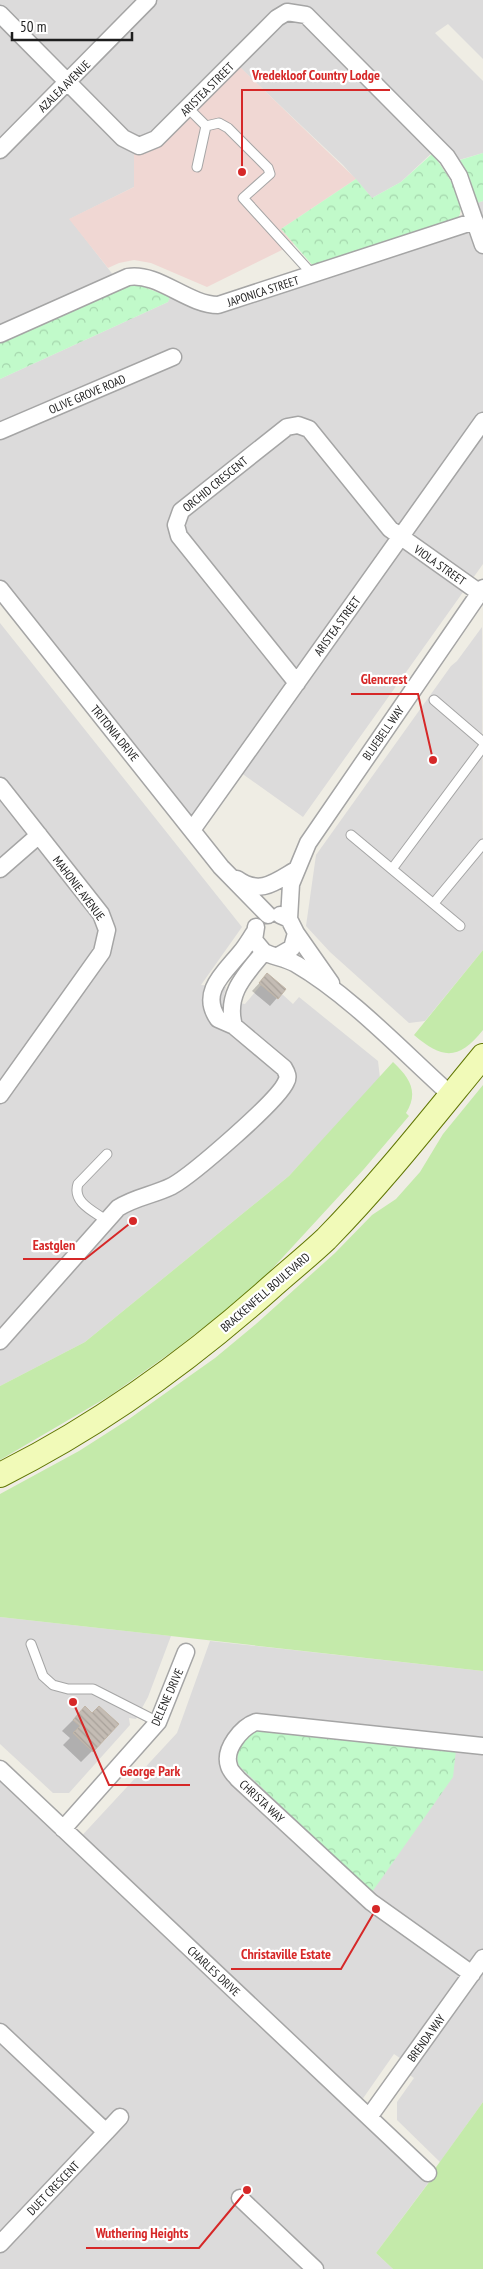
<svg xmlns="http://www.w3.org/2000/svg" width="483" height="2269" viewBox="0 0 483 2269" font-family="'PT Sans Narrow',sans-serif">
<defs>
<pattern id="park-crowns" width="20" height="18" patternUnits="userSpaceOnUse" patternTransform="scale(1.25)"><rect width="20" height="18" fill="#c1faca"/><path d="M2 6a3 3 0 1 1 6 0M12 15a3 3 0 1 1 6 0" fill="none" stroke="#a5d6ad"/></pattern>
<pattern id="building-back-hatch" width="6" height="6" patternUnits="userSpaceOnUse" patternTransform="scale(1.25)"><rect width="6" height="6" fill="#c4bcb4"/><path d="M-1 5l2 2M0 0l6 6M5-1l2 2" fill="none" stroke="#a8a19a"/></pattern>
</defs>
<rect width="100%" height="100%" fill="#efede4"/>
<path fill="#dcdbdb" d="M0,0H483V59L448,24L435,33L483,81V153L452,162L438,147L401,182L372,198L343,165L233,61L155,139L134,144V187L70,219L117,280L0,332Z
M483,201V564L303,817L237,770L194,830L0,587V379L168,302L171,290L205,304L475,221L470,205Z
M0,623L242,927L201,985L226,987L223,1000L245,1004L261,985L278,999L282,994L293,1004L299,997L378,1061L380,1078L289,1176L85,1342L0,1386Z
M482,627L483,950L425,1021L409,1023L330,952L306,926L316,855L451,666L457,661Z
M0,1617L171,1636L148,1697L136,1719L129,1718L130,1725L69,1793H53L0,1744Z
M210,1641L483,1671V2102L440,2162L397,2120V2102L414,2078L402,2070L407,2063L394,2054L357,2107L432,2178L376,2253L393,2269H0V1771L76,1842L177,1733Z"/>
<path fill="#f0d7d3" d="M240,67L356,179L281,229L294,244L207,287L151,263L134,260L119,263L108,268L69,219L134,187V153H147L162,145Z"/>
<path fill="#c4eaaa" d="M483,950V1030C459,1060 443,1060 414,1035Z
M393,1062C410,1078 419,1092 406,1113L409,1116L364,1169L260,1282L230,1307L173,1351L111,1395L0,1460V1386L85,1342L289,1176Z
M483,1085V1671L0,1617V1494L79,1451L129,1419L215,1358L256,1324L335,1253L372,1215L396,1199L420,1172L443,1134Z
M483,2102V2269H393L376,2253L430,2181L434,2170Z"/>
<path fill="url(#park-crowns)" d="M483,153V201L477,203L469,176L460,160Z
M432,154C442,166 469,203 458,218L314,267L281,229L356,179L372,198L401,182Z
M136,284L170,297L168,302L0,379V340L121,287Z
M255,1729L456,1750L453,1777L372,1892L239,1766C233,1752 244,1738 255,1729Z"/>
<path fill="#0003" d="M267,975L277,998L270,1006L252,991Z
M85,1708L92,1751L81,1762L63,1745L70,1738L62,1731Z"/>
<path fill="url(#building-back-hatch)" stroke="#c1b5a6" d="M267,973L286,989L278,999L259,983Z
M85,1706L92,1713L99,1706L119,1724L93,1752L73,1733L80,1726L73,1720Z"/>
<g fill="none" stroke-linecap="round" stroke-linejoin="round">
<g stroke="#a5a5a5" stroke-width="11">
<path id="lane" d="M188,108L206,126L219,123L228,128L268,168L270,174L243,198L313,275
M197,167L206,126
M434,700L483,742
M351,835L460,926
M392,869L483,747
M434,903L483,844
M106,1220C93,1211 72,1202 78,1184L107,1154
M31,1644L43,1676L53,1685L68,1689H93L158,1722"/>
</g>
<g stroke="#a5a5a5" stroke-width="19">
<path id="street" d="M0,14L123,138L139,146L156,139L277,18L287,12L306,15L447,157L459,176L483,245
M0,150L148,0
M0,334L128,277C158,272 188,305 218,305L475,221
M0,431L173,357
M0,589L221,867L268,915
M297,683L179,536L176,525L181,511L287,427L298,425L309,429L390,529L480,593
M0,786L101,914L107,930L102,952L0,1095
M192,830L483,421
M0,869L39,835
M237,879C259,895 274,883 294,871
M289,919L291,884L308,843L483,588
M256,927L254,940L264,952C274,957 285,958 296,964C351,996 403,1052 451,1095
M296,933L331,983
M278,956L292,948L296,933L289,919L280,915
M234,1026C225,994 245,975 264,952
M0,1341L118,1208C135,1197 154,1195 172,1186C192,1175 278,1101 286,1082C289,1077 287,1073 284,1068L234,1026L218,1019C199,992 225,972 241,952C246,946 250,939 254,933
M0,1769L428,2173
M63,1829L158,1722L186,1652
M472,1974L371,1902L238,1779C235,1775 230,1771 229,1766C223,1749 242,1727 256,1722L483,1746
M0,2032L106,2132L0,2244
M369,2117L483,1958
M106,2132L120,2117
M240,2198L315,2269"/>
</g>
<g stroke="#617704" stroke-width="26">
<path id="secondary" d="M0,1475C98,1426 187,1362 269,1289C288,1272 308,1256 326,1239C382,1182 432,1118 483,1056"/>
</g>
<use href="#lane" stroke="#fff" stroke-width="9"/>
<use href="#street" stroke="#fff" stroke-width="16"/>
<use href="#secondary" stroke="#f1fab8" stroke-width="24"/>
</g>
<g text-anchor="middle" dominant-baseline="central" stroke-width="4.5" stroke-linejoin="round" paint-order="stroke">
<g font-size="12" fill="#1e1e1e" stroke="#fff">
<text transform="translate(64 86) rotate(-45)">AZALEA AVENUE</text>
<text transform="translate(207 89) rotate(-45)">ARISTEA STREET</text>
<text transform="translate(263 291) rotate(-18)">JAPONICA STREET</text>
<text transform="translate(87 394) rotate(-23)">OLIVE GROVE ROAD</text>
<text transform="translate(215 484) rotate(-39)">ORCHID CRESCENT</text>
<text transform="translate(440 565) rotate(35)">VIOLA STREET</text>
<text transform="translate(337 626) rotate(-54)">ARISTEA STREET</text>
<text transform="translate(115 733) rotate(51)">TRITONIA DRIVE</text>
<text transform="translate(383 733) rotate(-55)">BLUEBELL WAY</text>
<text transform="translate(79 888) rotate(53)">MAHONIE AVENUE</text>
<text transform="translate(265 1292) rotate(-41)">BRACKENFELL BOULEVARD</text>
<text transform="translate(167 1697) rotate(-66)">DELENE DRIVE</text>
<text transform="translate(262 1801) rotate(43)">CHRISTA WAY</text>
<text transform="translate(214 1971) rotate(43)">CHARLES DRIVE</text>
<text transform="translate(426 2038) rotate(-54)">BRENDA WAY</text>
<text transform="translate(53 2188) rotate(-46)">DUET CRESCENT</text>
</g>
</g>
<path fill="none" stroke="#d62828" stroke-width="2" d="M242 172L242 90H390M433 760L418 694H351M133 1221L85 1259H23M73 1702L109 1785H190M376 1909L341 1969H231M247 2190L199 2248H86"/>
<g fill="#d62828" stroke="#fff" stroke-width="2">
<circle cx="242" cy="172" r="5"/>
<circle cx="433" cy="760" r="5"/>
<circle cx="133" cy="1221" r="5"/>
<circle cx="73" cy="1702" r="5"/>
<circle cx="376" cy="1909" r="5"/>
<circle cx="247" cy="2190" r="5"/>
</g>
<g font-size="14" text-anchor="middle" font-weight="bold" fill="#d62828" stroke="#fff" stroke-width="4.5" stroke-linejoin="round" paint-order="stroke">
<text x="316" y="80">Vredekloof Country Lodge</text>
<text x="384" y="684">Glencrest</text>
<text x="54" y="1250">Eastglen</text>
<text x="150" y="1776">George Park</text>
<text x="286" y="1959">Christaville Estate</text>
<text x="142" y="2238">Wuthering Heights</text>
</g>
<path d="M12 32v8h120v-8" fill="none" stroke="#1e1e1e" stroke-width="2.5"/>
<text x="20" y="32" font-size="15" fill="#1e1e1e" stroke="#ffffff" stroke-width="4" paint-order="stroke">50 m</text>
</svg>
